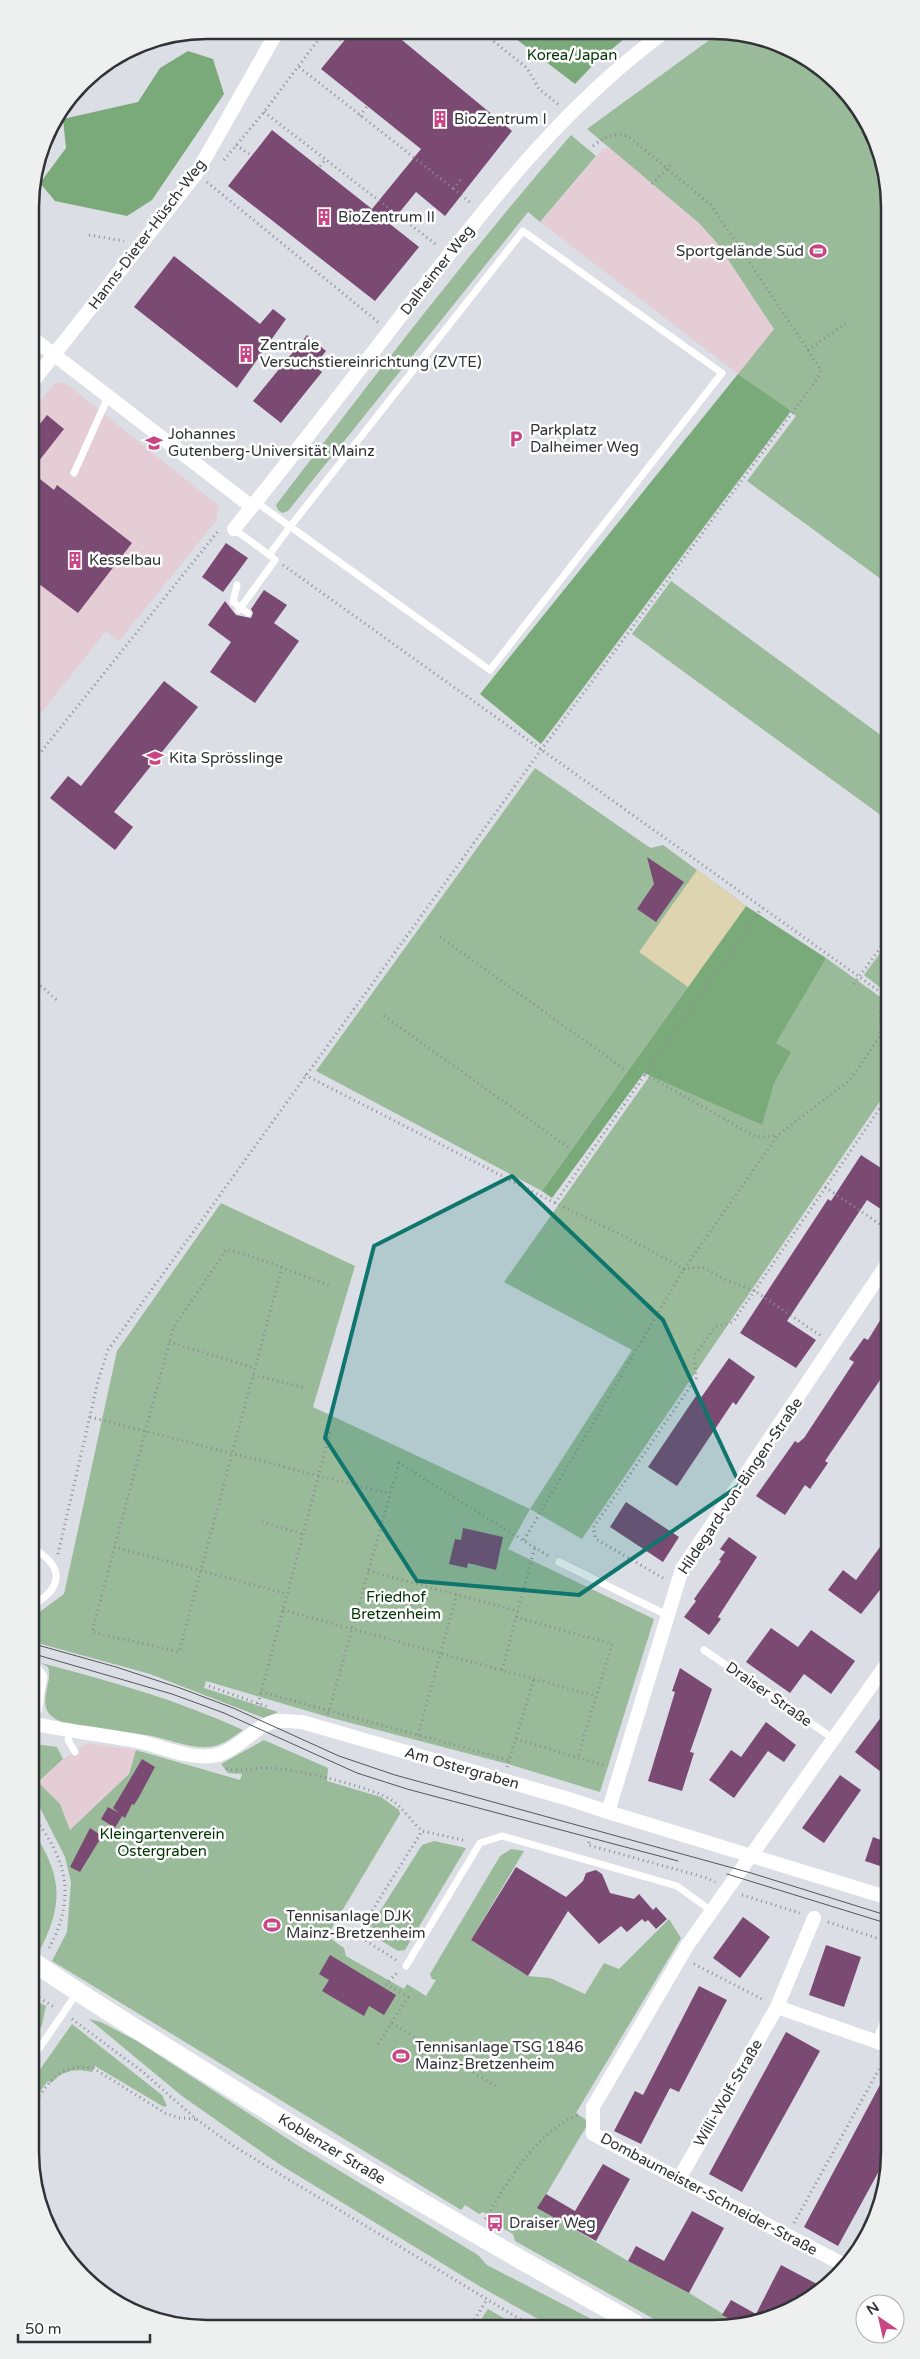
<svg xmlns="http://www.w3.org/2000/svg" width="920" height="2359" viewBox="0 0 920 2359" font-family="'Varela Round',sans-serif">
<rect width="100%" height="100%" fill="#dbdee5"/>
<path fill="#e5cdd6" d="M604,148L611,149L699,223L717,243L774,329L738,374L540,222Z
M59,382L68,385L219,506L216,521L119,641L106,631L32,724L31,413L55,383Z
M88,1743L136,1750L129,1774L70,1831L60,1804L38,1782L63,1759Z"/>
<path fill="#9abb99" d="M719,33H747L791,48L838,82L884,162L885,582L747,481L796,416L738,374L774,329L717,243L699,223L587,129Z
M571,135L596,156L540,222L528,212L288,511L282,513L278,510L276,505C372,379 468,254 571,135Z
M671,581L886,739V819L632,634Z
M535,768L646,845L651,848L663,845L746,906L542,1191L316,1071Z
M886,945V992L864,975Z
M826,958L886,1001L887,1091L582,1539L530,1509L508,1549L654,1619L600,1792L508,1764L328,1717L206,1681L204,1688L278,1712L264,1718L150,1674L34,1642V1616L64,1594L117,1351L221,1203L355,1266L313,1407L530,1509L632,1350L504,1282L651,1074L762,1125L746,1065Z
M41,1663C110,1681 178,1700 243,1730C233,1737 222,1746 209,1747C189,1749 167,1738 146,1735C123,1732 96,1731 74,1726C66,1724 57,1721 50,1715C38,1701 53,1682 48,1667Z
M264,1740L328,1768L327,1781L381,1797L399,1810L400,1814L327,1936L344,1948L346,1956L404,1989L407,1984L426,1996L436,1980L432,1979L430,1974L500,1856L511,1849L524,1851L471,1940L528,1976L550,1978L585,1994L604,1963L619,1969L669,1919L681,1938L576,2113L589,2122L538,2208L628,2261L689,2293L738,2323H661L515,2241L513,2234L502,2228L503,2224L483,2212L479,2214L465,2205L461,2210L52,1961L67,1932L71,1882L65,1857L35,1798V1744L57,1747L63,1759L38,1782L60,1804L70,1830L129,1774L136,1750L240,1780L242,1774L228,1773L221,1764Z
M35,1834C63,1878 63,1906 39,1952L35,1950Z
M434,1841L466,1848L405,1950L398,1951L372,1935L370,1927L422,1845Z
M35,2000L46,2006L42,2025L36,2035Z
M89,2019L101,2022L137,2041L294,2143L478,2255L487,2265L601,2324H547L479,2286L279,2164L182,2096Z
M72,2024L162,2095L167,2106L164,2107L95,2066L92,2072C75,2068 63,2070 51,2083L48,2081L36,2096V2075Z
M488,2309L514,2324H478Z"/>
<path fill="#7baa7a" d="M507,32L631,33L592,66L575,84Z
M188,51L213,59L224,94L152,200L127,216L55,201L40,183L66,148L63,119L138,102L160,68Z
M738,374L791,411L541,744L480,694Z
M746,906L826,958L776,1043L791,1052L774,1083L762,1125L644,1073L552,1198L542,1191Z"/>
<path fill="#ded5b0" d="M697,870L746,906L688,987L639,952Z"/>
<path fill="#7a4a73" d="M352,31H391L512,131L445,216L416,192L390,224L419,247L375,301L228,186L272,130L372,209L421,149L321,69Z
M174,256L260,324L273,309L286,319L237,388L134,307Z
M307,335L326,351L314,366L322,372L281,423L253,401Z
M47,415L64,429L31,471V435Z
M31,472L54,490L57,485L132,543L78,613L31,578Z
M226,543L248,558L223,592L202,577Z
M264,590L287,605L274,623L299,641L255,703L210,672L231,642L208,625L225,601L236,615L251,618L253,613L251,609Z
M164,681L198,707L114,812L133,827L115,850L50,798L68,776L81,786Z
M647,857L684,882L656,922L637,909L654,884Z
M861,1155L887,1172V1213L867,1200L787,1321L816,1340L796,1368L740,1333L828,1199L831,1201Z
M887,1309V1385L880,1380L825,1461L828,1463L810,1489L805,1485L785,1515L756,1496L795,1441L798,1443L804,1438L854,1362L849,1359L864,1338L868,1340Z
M729,1358L755,1377L736,1405L733,1402L677,1486L648,1467L696,1396L700,1399Z
M626,1502L679,1537L663,1562L610,1527Z
M463,1528L503,1537L496,1570L468,1563L467,1568L449,1564L455,1539L461,1540Z
M888,1536V1590L883,1586L861,1614L828,1590L843,1570L856,1580Z
M729,1537L757,1557L718,1617L721,1619L709,1635L684,1617L696,1601L694,1599L721,1561L719,1560L725,1552L720,1549Z
M771,1628L798,1647L811,1630L855,1661L831,1694L804,1674L790,1693L746,1662Z
M680,1668L712,1689L690,1752L694,1753L682,1791L648,1781L675,1692L672,1691Z
M888,1708L889,1761L881,1772L855,1752Z
M766,1722L796,1745L784,1762L768,1751L734,1798L709,1780L731,1750L741,1757Z
M142,1759L155,1767L139,1797L134,1805L132,1804L125,1818L122,1816L115,1828L101,1819L108,1807L119,1813L113,1808Z
M840,1775L861,1790L824,1843L802,1828Z
M90,1828L102,1836L80,1872L70,1867Z
M873,1837L889,1843V1860L886,1868L865,1861Z
M516,1867L566,1897L583,1881L586,1873L596,1870L602,1874L610,1893L634,1899L639,1894L653,1910L656,1907L667,1919L656,1929L648,1920L645,1922L642,1919L627,1932L621,1926L599,1944L568,1911L528,1976L471,1940Z
M743,1917L770,1937L740,1978L713,1958Z
M826,1945L861,1957L844,2007L809,1995Z
M330,1955L396,1995L384,2015L369,2006L364,2016L322,1991L329,1980L319,1974Z
M699,1986L727,2000L679,2092L670,2088L641,2144L614,2131L635,2091L643,2095Z
M786,2032L820,2051L742,2192L709,2174Z
M889,2068L890,2151L838,2246L804,2227Z
M603,2164L630,2179L596,2241L537,2208L546,2194L575,2211Z
M692,2211L724,2228L689,2293L628,2261L636,2246L664,2261Z
M781,2265L817,2284L809,2300L758,2323H738L722,2315L731,2300L756,2314Z"/>
<g fill="none" stroke-linecap="round" stroke-linejoin="round">
<path stroke="#8a8d92" stroke-width="3" stroke-dasharray="1 4" stroke-linecap="butt" d="M328,31L343,42
M482,32L527,68L539,89L559,105
M551,32L559,40H588L603,32
M299,67L454,189
M264,112L438,246
M360,116L367,106
M236,145L252,156
M593,146C605,137 612,133 628,136L711,205L808,350L846,323
M224,160L264,112L325,31
M320,166L326,159
M460,180L454,189L472,204
M207,182L378,322
M652,184L673,162
M89,235L124,241
M283,565L886,996
M32,763L219,530
M440,937L624,1069
M33,979L59,1002
M854,984L886,940
M384,1016L569,1148
M645,1074L756,1137L777,1136
M305,1075L555,1203L624,1236L684,1269L702,1267L726,1280L755,1291L821,1336
M825,1187L887,1229
M555,1203L762,908
M282,1267L179,1652L92,1632L173,1328L227,1249L268,1262L332,1287
M169,1342L255,1368
M253,1375L306,1388
M90,1417L390,1494
M262,1522L303,1534
M524,1540L684,1269L778,1135L850,1080L878,1039L881,1031L880,1010L886,998
M114,1547L287,1594
M58,1554L98,1381L108,1350L541,750L815,382L821,370L808,350
M368,1571L518,1611
M663,1578L596,1539L593,1528L696,1378L694,1356L715,1327L733,1322L887,1098
M283,1610L596,1696
M516,1617L612,1644L578,1757
M502,1670L535,1547
M209,1686L268,1707
M261,1692L509,1760
M258,1704L331,1429
M328,1714L399,1463L550,1557
M418,1735L457,1594
M516,1739L606,1766
M507,1767L534,1679
M226,1769C241,1772 256,1767 271,1768C296,1769 373,1787 393,1801C401,1806 412,1822 422,1831
M35,1817C41,1828 50,1839 55,1851C72,1885 66,1918 48,1950
M589,1842L588,1845L707,1878L715,1882
M742,1895L800,1913
M828,1922L889,1942
M396,1960L357,1935L422,1831L467,1841
M694,1964L764,2000
M35,1995L54,2007
M72,2019L143,2072L196,2119L235,2147L528,2324
M392,2023L497,2087
M378,2044L408,1997L386,1984L398,1972
M36,2100C53,2077 62,2064 93,2068L165,2113L179,2118L196,2119
M485,2219C510,2179 533,2135 579,2114
M794,2223L884,2060
M472,2324L486,2301"/>
<path stroke="#fff" stroke-width="7" d="M40,159L48,149L49,128
M74,473L108,397
M256,502L490,670L722,373L523,231L289,528L269,555
M234,529L272,557
M237,585L233,602L248,613
M239,610L275,560
M34,1548C48,1558 64,1571 52,1589C48,1596 40,1600 34,1605
M559,1562L667,1615
M704,1650L834,1739
M70,1731L68,1740L75,1752
M406,1966L480,1843L502,1836L677,1886L713,1912
M36,2053L77,1993"/>
<path stroke="#fff" stroke-width="14" d="M31,337L252,507
M31,384L196,174L278,30
M234,529C299,449 361,367 425,285C497,193 567,104 663,33
M34,1668L40,1677L35,1709
M35,1724C69,1731 103,1735 137,1741C161,1746 187,1759 212,1756C237,1753 253,1726 276,1721C284,1720 294,1722 302,1722L572,1800L608,1812L889,1898
M608,1812L682,1569L887,1264
M777,2007L889,2046
M879,2043L889,2017
M679,2179L777,2007L814,1918
M846,2266L593,2134V2107L687,1946L888,1662"/>
<path stroke="#fff" stroke-width="19" d="M35,1963C91,2002 150,2037 207,2073C348,2161 490,2243 635,2324"/>
<path stroke="#535559" stroke-width="1" d="M34,1644L116,1667L180,1688L233,1708L339,1756L395,1775L751,1873L889,1916
M34,1654L172,1694L224,1713L357,1773L407,1789L678,1861
M727,1874L889,1924"/>
</g>
<path fill="#0f766e" fill-opacity="0.2" stroke="#0f766e" stroke-width="4" stroke-linejoin="round" d="M512,1176L663,1320L740,1485L579,1595L417,1581L325,1438L374,1246Z"/>
<defs>
<g id="building-bare" transform="scale(1.35)"><path d="M-4-6H4V6H1V3H-1V6H-4ZM-2.5-4.3h1.7v1.8h-1.7ZM.8-4.3h1.7v1.8H.8ZM-2.5-1h1.7V.8h-1.7ZM.8-1h1.7V.8H.8Z" fill="#ca4586" stroke="#fff" stroke-width="2.5" paint-order="stroke"/></g>
<g id="stadium-bare" transform="scale(1.35)"><path d="M0-5a6.5 5 0 1 0 0 10a6.5 5 0 1 0 0-10ZM-3.5-1.8h7v3.6h-7Z" fill="#ca4586" stroke="#fff" stroke-width="2.5" paint-order="stroke"/></g>
<g id="parking-bare" transform="scale(1.35)"><path d="M-3.5-5.5H1a3.5 3.5 0 0 1 0 7H-1V5.5H-3.5ZM-1-3.4V-.6H.8a1.4 1.4 0 0 0 0-2.8Z" fill="#ca4586" stroke="#fff" stroke-width="2.5" paint-order="stroke"/></g>
<g id="university-bare" transform="scale(1.35)"><path d="M0-5L7-2L0 1L-7-2ZM-4 1L0 2.5L4 1V4Q0 6-4 4Z" fill="#ca4586" stroke="#fff" stroke-width="2.5" paint-order="stroke"/></g>
<g id="school-bare" transform="scale(1.35)"><path d="M0-5L7-2L0 1L-7-2ZM-4 1L0 2.5L4 1V4Q0 6-4 4Z" fill="#ca4586" stroke="#fff" stroke-width="2.5" paint-order="stroke"/></g>
<g id="bus-bare" transform="scale(1.35)"><path d="M-5-6H5V4H4V6H2V4H-2V6H-4V4H-5ZM-3.5-4V0h7V-4ZM-3.5 1.2v1.5H-2V1.2ZM2 1.2v1.5H3.5V1.2Z" fill="#ca4586" stroke="#fff" stroke-width="2.5" paint-order="stroke"/></g>
</defs>
<g fill-rule="evenodd">
<use href="#building-bare" x="440" y="119"/>
<use href="#building-bare" x="324" y="217"/>
<use href="#stadium-bare" x="818" y="251"/>
<use href="#building-bare" x="246" y="354"/>
<use href="#parking-bare" x="516" y="439"/>
<use href="#university-bare" x="154" y="443"/>
<use href="#building-bare" x="75" y="560"/>
<use href="#school-bare" x="155" y="758"/>
<use href="#stadium-bare" x="272" y="1925"/>
<use href="#stadium-bare" x="401" y="2056"/>
<use href="#bus-bare" x="495" y="2223"/>
</g>
<g text-anchor="middle" dominant-baseline="central" stroke-width="5" stroke-linejoin="round" paint-order="stroke">
<g font-size="15" fill="#003404" stroke="#fff">
<text x="572" y="55">Korea/Japan</text>
<text x="396" y="1597">Friedhof<tspan x="396" dy="17">Bretzenheim</tspan></text>
<text x="162" y="1834">Kleingartenverein<tspan x="162" dy="17">Ostergraben</tspan></text>
</g>
<g font-size="15" fill="#303235" stroke="#fff" text-anchor="start">
<text x="454" y="119">BioZentrum I</text>
<text x="338" y="217">BioZentrum II</text>
<text x="804" y="251" text-anchor="end">Sportgelände Süd</text>
<text x="260" y="345">Zentrale<tspan x="260" dy="17">Versuchstiereinrichtung (ZVTE)</tspan></text>
<text x="530" y="430">Parkplatz<tspan x="530" dy="17">Dalheimer Weg</tspan></text>
<text x="168" y="434">Johannes<tspan x="168" dy="17">Gutenberg-Universität Mainz</tspan></text>
<text x="89" y="560">Kesselbau</text>
<text x="169" y="758">Kita Sprösslinge</text>
<text x="286" y="1916">Tennisanlage DJK<tspan x="286" dy="17">Mainz-Bretzenheim</tspan></text>
<text x="415" y="2047">Tennisanlage TSG 1846<tspan x="415" dy="17">Mainz-Bretzenheim</tspan></text>
<text x="509" y="2223">Draiser Weg</text>
</g>
<g font-size="15" fill="#303235" stroke="#fff">
<text transform="translate(147 234) rotate(-53)">Hanns-Dieter-Hüsch-Weg</text>
<text transform="translate(437 270) rotate(-52)">Dalheimer Weg</text>
<text transform="translate(740 1486) rotate(-56)">Hildegard-von-Bingen-Straße</text>
<text transform="translate(769 1694) rotate(35)">Draiser Straße</text>
<text transform="translate(462 1768) rotate(16)">Am Ostergraben</text>
<text transform="translate(728 2093) rotate(-60)">Willi-Wolf-Straße</text>
<text transform="translate(332 2149) rotate(31)">Koblenzer Straße</text>
<text transform="translate(709 2194) rotate(28)">Dombaumeister-Schneider-Straße</text>
</g>
</g>
<path d="M0 0H920V2359H0ZM207 39H713A168 168 0 0 1 881 207V2152A168 168 0 0 1 713 2320H207A168 168 0 0 1 39 2152V207A168 168 0 0 1 207 39Z" fill="#eeefef" fill-rule="evenodd"/>
<path fill="none" stroke="#303235" stroke-width="2.5" d="M207 39H713A168 168 0 0 1 881 207V2152A168 168 0 0 1 713 2320H207A168 168 0 0 1 39 2152V207A168 168 0 0 1 207 39Z"/>
<g transform="translate(880 2319) rotate(326)"><circle r="24" fill="#ffffff" stroke="#acadae"/>
<path d="M0-4L9 19L0 12L-9 19Z" fill="#ca4586"/>
<text y="-8" font-size="14" font-weight="bold" text-anchor="middle" fill="#303235">N</text>
</g>
<path d="M18 2334v8h132v-8" fill="none" stroke="#303235" stroke-width="2.5"/>
<text x="25" y="2334" font-size="15" fill="#303235" stroke="#ffffff" stroke-width="4" paint-order="stroke">50 m</text>
</svg>
